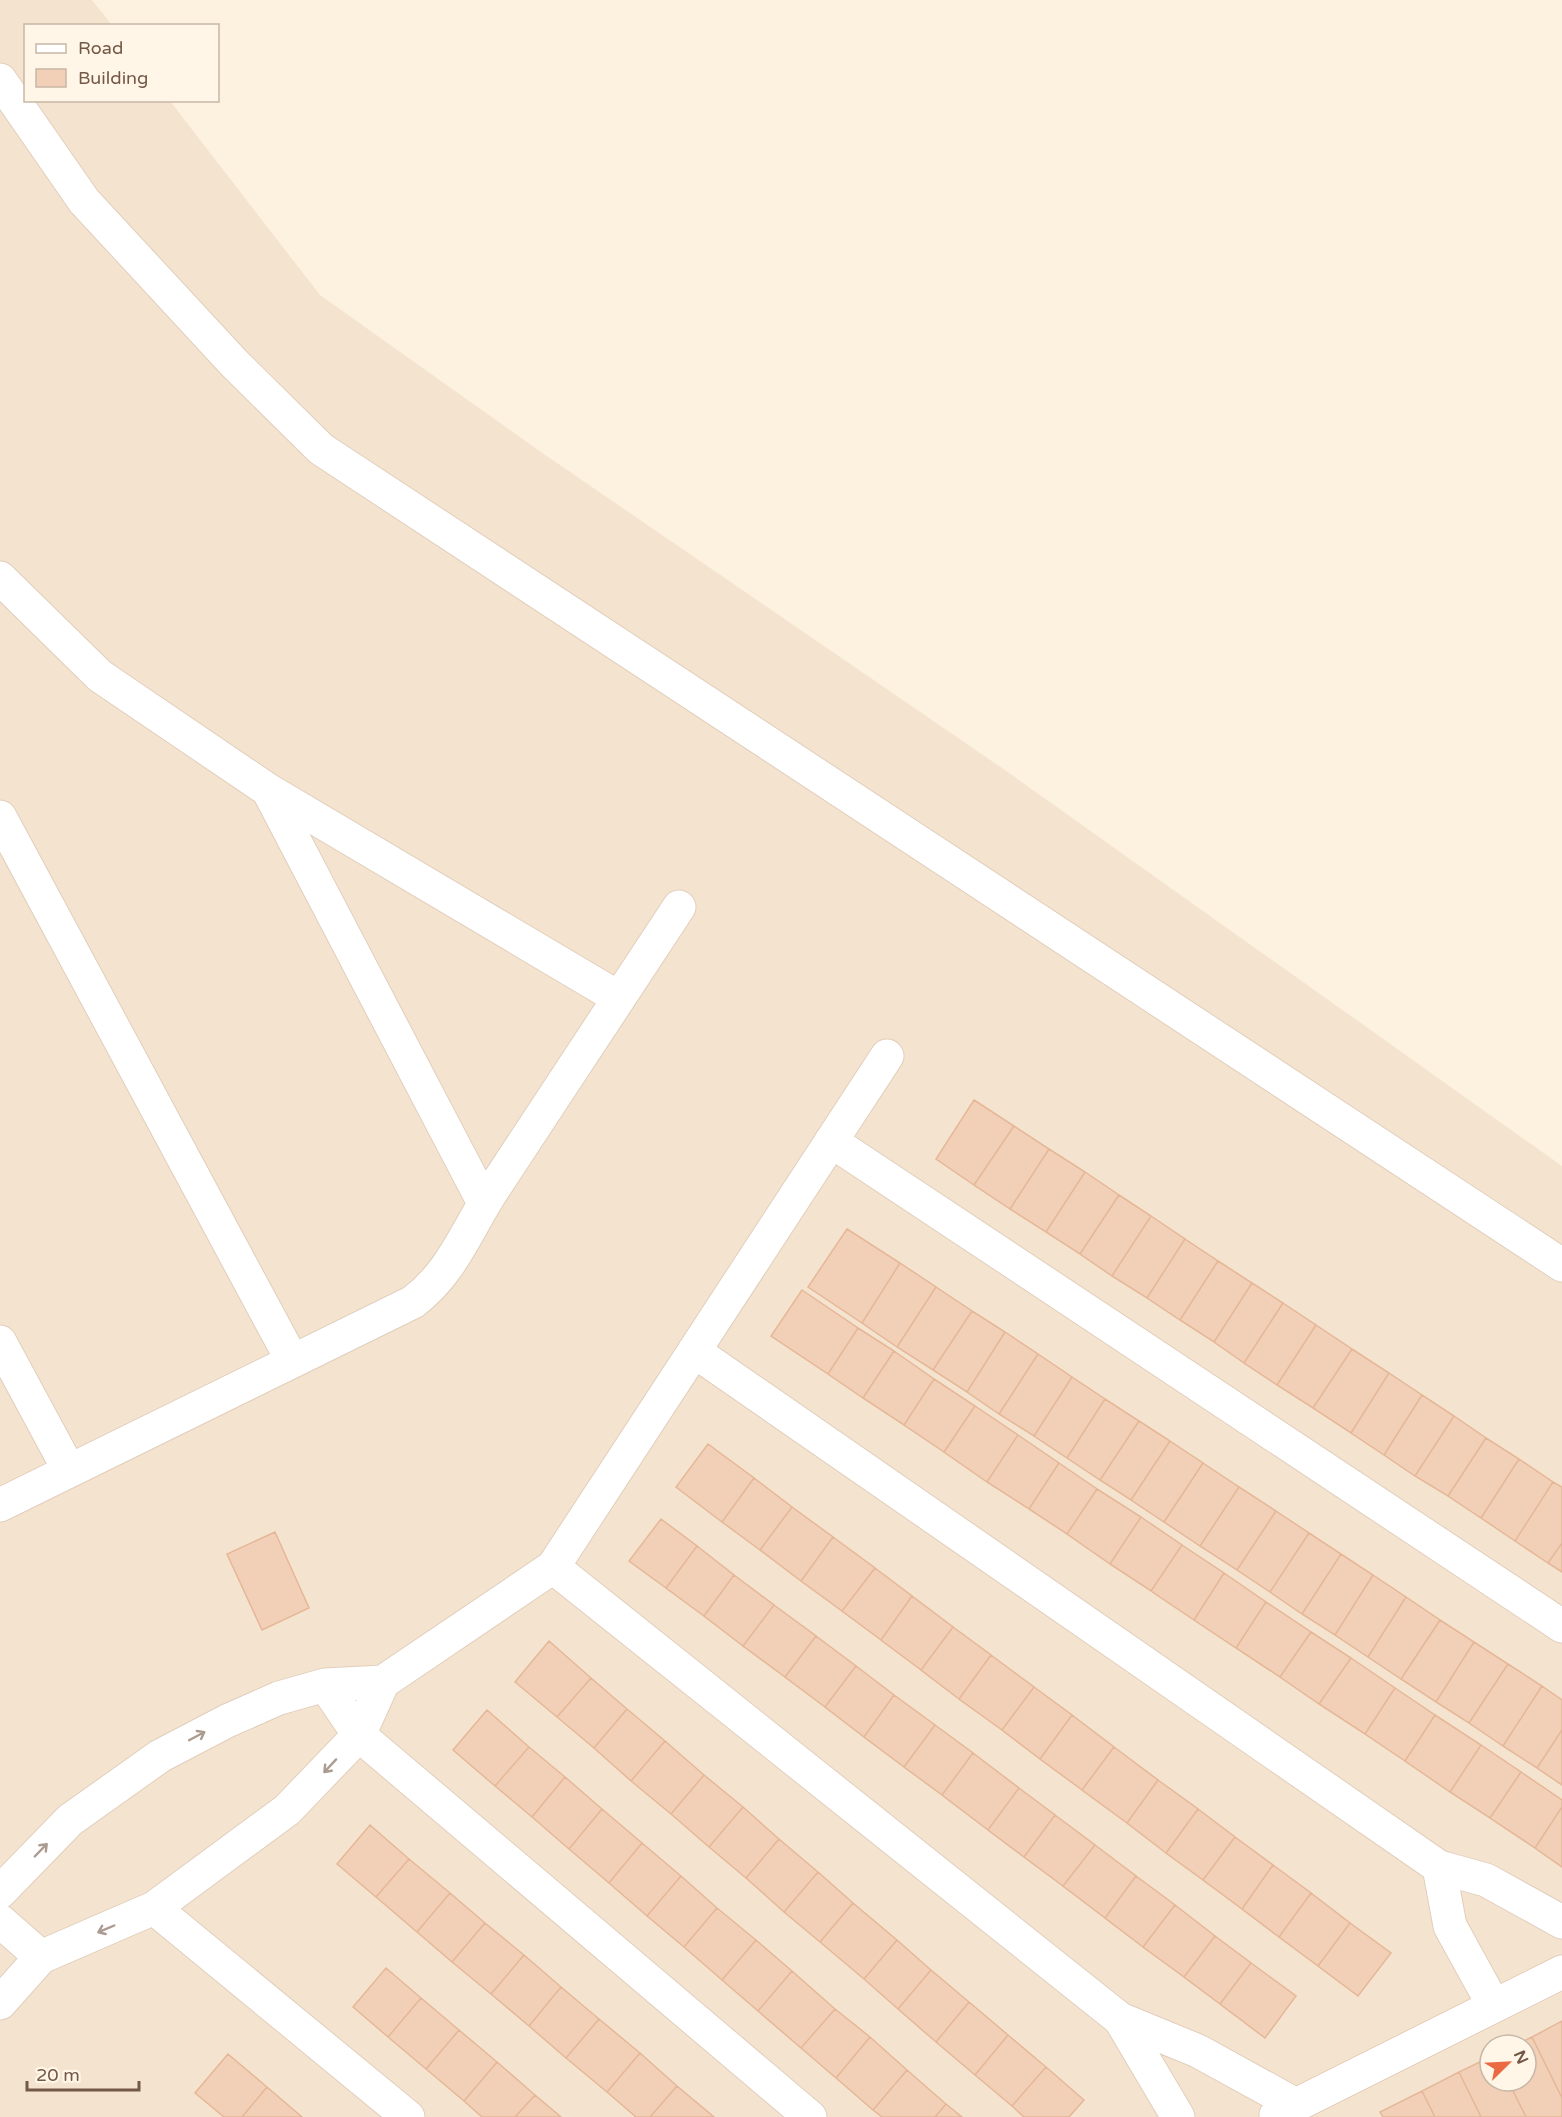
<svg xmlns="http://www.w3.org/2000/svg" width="1562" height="2117" viewBox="0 0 1562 2117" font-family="'Varela Round',sans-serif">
<rect width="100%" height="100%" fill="#fdf2e0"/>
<path fill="#f4e4cf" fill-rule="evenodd" d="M0,0H92L112,25L26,26V100L170,101L320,295L541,452L1002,768L1562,1166V2117H0ZM1490,2045H1526V2081H1490Z"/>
<path fill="#f2d0b7" stroke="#e5b797" stroke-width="1.5" d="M974,1100L1014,1126L974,1185L936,1159Z
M1014,1126L1049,1149L1010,1209L974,1185Z
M1049,1149L1085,1172L1046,1232L1010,1209Z
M1085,1172L1119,1195L1080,1254L1046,1232Z
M1119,1195L1151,1216L1112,1276L1080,1254Z
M1151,1216L1185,1239L1147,1298L1112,1276Z
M847,1229L900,1263L862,1323L808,1287Z
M1185,1239L1218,1261L1180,1320L1147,1298Z
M1218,1261L1252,1283L1214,1342L1180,1320Z
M900,1263L936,1287L897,1347L862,1323Z
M1252,1283L1283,1303L1244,1363L1214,1342Z
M936,1287L972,1311L933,1370L897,1347Z
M802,1290L858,1328L828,1374L771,1336Z
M1283,1303L1316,1325L1277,1385L1244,1363Z
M972,1311L1005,1332L967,1392L933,1370Z
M1316,1325L1352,1349L1313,1408L1277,1385Z
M858,1328L894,1351L863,1398L828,1374Z
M1005,1332L1038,1354L999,1414L967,1392Z
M1352,1349L1389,1373L1351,1433L1313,1408Z
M894,1351L934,1379L904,1425L863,1398Z
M1038,1354L1072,1377L1034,1436L999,1414Z
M1389,1373L1422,1395L1384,1455L1351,1433Z
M1072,1377L1105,1399L1067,1458L1034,1436Z
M934,1379L975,1406L944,1452L904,1425Z
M1422,1395L1454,1416L1415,1476L1384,1455Z
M1105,1399L1139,1421L1100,1480L1067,1458Z
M975,1406L1018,1435L987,1482L944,1452Z
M1454,1416L1486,1438L1448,1496L1415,1476Z
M1139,1421L1170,1441L1131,1500L1100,1480Z
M1018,1435L1059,1463L1029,1509L987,1482Z
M1486,1438L1519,1459L1481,1518L1448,1496Z
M1170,1441L1203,1463L1164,1522L1131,1500Z
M708,1444L754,1478L722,1522L676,1487Z
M1519,1459L1553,1482L1515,1541L1481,1518Z
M1059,1463L1097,1489L1067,1534L1029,1509Z
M1203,1463L1239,1487L1200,1546L1164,1522Z
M754,1478L792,1507L760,1550L722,1522Z
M1553,1482L1562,1487V1543L1548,1563L1515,1541Z
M1239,1487L1276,1511L1237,1570L1200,1546Z
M1097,1489L1141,1517L1110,1564L1067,1534Z
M792,1507L833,1537L801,1581L760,1550Z
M1276,1511L1309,1533L1270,1592L1237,1570Z
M1141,1517L1182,1545L1151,1591L1110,1564Z
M661,1519L697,1546L666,1588L629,1561Z
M275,1532L309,1608L262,1630L227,1554Z
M1309,1533L1341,1554L1302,1614L1270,1592Z
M833,1537L875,1568L842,1611L801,1581Z
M1562,1543V1572L1548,1563Z
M1182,1545L1224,1573L1194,1620L1151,1591Z
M697,1546L734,1575L704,1616L666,1588Z
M1341,1554L1373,1575L1335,1635L1302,1614Z
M875,1568L912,1596L881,1640L842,1611Z
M1224,1573L1266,1602L1236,1648L1194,1620Z
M734,1575L774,1605L743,1646L704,1616Z
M1373,1575L1406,1597L1368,1657L1335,1635Z
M912,1596L953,1627L921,1670L881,1640Z
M1406,1597L1440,1620L1401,1679L1368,1657Z
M1266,1602L1311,1632L1280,1677L1236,1648Z
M774,1605L816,1636L785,1677L743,1646Z
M1440,1620L1474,1642L1436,1702L1401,1679Z
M953,1627L991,1655L959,1699L921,1670Z
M1311,1632L1351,1658L1319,1704L1280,1677Z
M816,1636L856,1666L825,1707L785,1677Z
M549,1641L591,1678L557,1717L515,1682Z
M1474,1642L1508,1664L1469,1723L1436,1702Z
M991,1655L1034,1687L1002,1730L959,1699Z
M1351,1658L1395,1688L1365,1734L1319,1704Z
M1508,1664L1542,1686L1503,1746L1469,1723Z
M856,1666L894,1695L864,1737L825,1707Z
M591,1678L627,1709L594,1748L557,1717Z
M1542,1686L1562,1700V1730L1537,1768L1503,1746Z
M1034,1687L1072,1715L1040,1759L1002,1730Z
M1395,1688L1435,1715L1405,1761L1365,1734Z
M894,1695L935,1725L904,1767L864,1737Z
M627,1709L665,1741L631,1781L594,1748Z
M487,1710L529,1747L495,1786L453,1750Z
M1072,1715L1114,1747L1082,1790L1040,1759Z
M1435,1715L1481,1745L1450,1792L1405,1761Z
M935,1725L973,1753L942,1795L904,1767Z
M1562,1730V1785L1537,1768Z
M665,1741L704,1775L671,1814L631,1781Z
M1481,1745L1521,1772L1490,1818L1450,1792Z
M529,1747L565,1777L532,1817L495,1786Z
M1114,1747L1158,1780L1127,1823L1082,1790Z
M973,1753L1019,1788L988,1830L942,1795Z
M1521,1772L1562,1800V1807L1535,1848L1490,1818Z
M704,1775L743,1807L709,1847L671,1814Z
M565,1777L602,1809L569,1849L532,1817Z
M1158,1780L1198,1809L1166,1853L1127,1823Z
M1019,1788L1055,1815L1024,1857L988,1830Z
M743,1807L779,1839L746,1878L709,1847Z
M1562,1807V1867L1535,1848Z
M602,1809L642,1843L609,1883L569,1849Z
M1198,1809L1235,1837L1203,1880L1166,1853Z
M1055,1815L1095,1845L1063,1886L1024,1857Z
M370,1825L409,1859L376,1897L337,1864Z
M1235,1837L1273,1865L1242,1909L1203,1880Z
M779,1839L818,1872L784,1912L746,1878Z
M642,1843L681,1876L647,1916L609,1883Z
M1095,1845L1136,1876L1105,1918L1063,1886Z
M409,1859L450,1893L417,1932L376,1897Z
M1273,1865L1311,1893L1279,1937L1242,1909Z
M818,1872L853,1903L820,1942L784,1912Z
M681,1876L717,1908L684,1947L647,1916Z
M1136,1876L1175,1905L1143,1947L1105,1918Z
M450,1893L485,1923L452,1962L417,1932Z
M1311,1893L1350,1923L1318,1966L1279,1937Z
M853,1903L897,1940L864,1979L820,1942Z
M1175,1905L1215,1936L1184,1977L1143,1947Z
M717,1908L756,1940L722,1980L684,1947Z
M485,1923L524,1955L491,1994L452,1962Z
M1350,1923L1391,1953L1358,1996L1318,1966Z
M1215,1936L1251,1963L1220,2004L1184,1977Z
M756,1940L792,1971L758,2011L722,1980Z
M897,1940L931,1970L898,2009L864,1979Z
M524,1955L561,1987L529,2026L491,1994Z
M1251,1963L1296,1996L1265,2038L1220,2004Z
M386,1968L421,1998L388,2037L353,2007Z
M931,1970L969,2002L936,2042L898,2009Z
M792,1971L835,2009L801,2048L758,2011Z
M561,1987L599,2019L566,2058L529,2026Z
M421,1998L459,2030L426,2069L388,2037Z
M969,2002L1008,2035L975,2075L936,2042Z
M835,2009L870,2037L836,2078L801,2048Z
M599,2019L640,2053L607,2092L566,2058Z
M1562,2021V2098L1532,2037Z
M459,2030L497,2062L464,2101L426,2069Z
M1008,2035L1046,2067L1012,2106L975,2075Z
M870,2037L907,2070L873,2110L836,2078Z
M1532,2037L1562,2098V2117H1526L1508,2081H1526V2045H1515Z
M640,2053L677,2086L650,2117H636L607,2092Z
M228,2054L267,2087L242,2117H224L195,2093Z
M1490,2057V2081H1508L1526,2117H1481L1459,2072Z
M497,2062L535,2095L515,2117H482L464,2101Z
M1046,2067L1084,2100L1069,2117H1024L1012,2106Z
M907,2070L946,2104L935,2117H882L873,2110Z
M1459,2072L1481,2117H1435L1422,2091Z
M677,2086L714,2117H650Z
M267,2087L302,2117H242Z
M1422,2091L1435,2117H1383L1380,2112Z
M535,2095L561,2117H515Z
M946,2104L962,2117H935Z"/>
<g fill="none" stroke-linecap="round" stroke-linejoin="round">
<g stroke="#e1cebc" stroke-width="35">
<path id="minor" d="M0,80L84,201L234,363L321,449L1562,1265
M0,578L100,676L268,790L619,998
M268,790L484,1203
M0,817L292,1360
M831,1141L1562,1626
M0,1342L69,1470
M694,1351L1439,1867L1486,1880L1562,1922
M0,1505L413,1302C453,1272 467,1229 494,1188C556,1094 617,1001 679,907
M553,1567L1120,2019L1198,2051L1296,2105
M325,1685L359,1735L810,2117
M1439,1867L1450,1926L1494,2006
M0,1892L70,1820L160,1756L227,1721L279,1698L325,1685L383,1682L553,1567L887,1056
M154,1908L408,2117
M0,1921L41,1957
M0,2003L41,1957L154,1908L287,1810L359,1735L383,1682
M1120,2019L1178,2117
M1276,2115L1562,1972"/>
</g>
<use href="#minor" stroke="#fff" stroke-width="33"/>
</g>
<defs><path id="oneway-shaft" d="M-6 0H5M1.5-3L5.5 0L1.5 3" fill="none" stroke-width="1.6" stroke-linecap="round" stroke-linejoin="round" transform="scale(1.5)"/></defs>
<g stroke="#ac9b91">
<use href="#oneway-shaft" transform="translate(197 1736) rotate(-28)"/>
<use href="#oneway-shaft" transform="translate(330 1766) rotate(133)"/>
<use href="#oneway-shaft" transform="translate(41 1850) rotate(-46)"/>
<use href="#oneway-shaft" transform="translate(106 1929) rotate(157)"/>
</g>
<rect x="24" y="24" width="195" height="78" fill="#fff6e7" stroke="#c7b7a7" stroke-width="1.5"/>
<rect x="36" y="44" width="30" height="9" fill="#ffffff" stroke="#c7b7a7" stroke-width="1.5"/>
<text x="78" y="54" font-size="18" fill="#745847">Road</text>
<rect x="36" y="69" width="30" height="18" fill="#f2d0b7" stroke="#c7b7a7" stroke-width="1.5"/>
<text x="78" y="84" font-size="18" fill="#745847">Building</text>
<g transform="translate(1508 2063) rotate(66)"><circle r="28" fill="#fff6e7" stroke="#c7b7a7" stroke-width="1.5"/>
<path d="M0-4.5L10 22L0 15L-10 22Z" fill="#ea6b42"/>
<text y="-9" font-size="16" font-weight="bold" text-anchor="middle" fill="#745847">N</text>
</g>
<path d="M27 2081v9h112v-9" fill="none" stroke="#745847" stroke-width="3"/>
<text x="36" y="2081" font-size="18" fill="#745847" stroke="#fff6e7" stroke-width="4.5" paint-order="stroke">20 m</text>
</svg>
